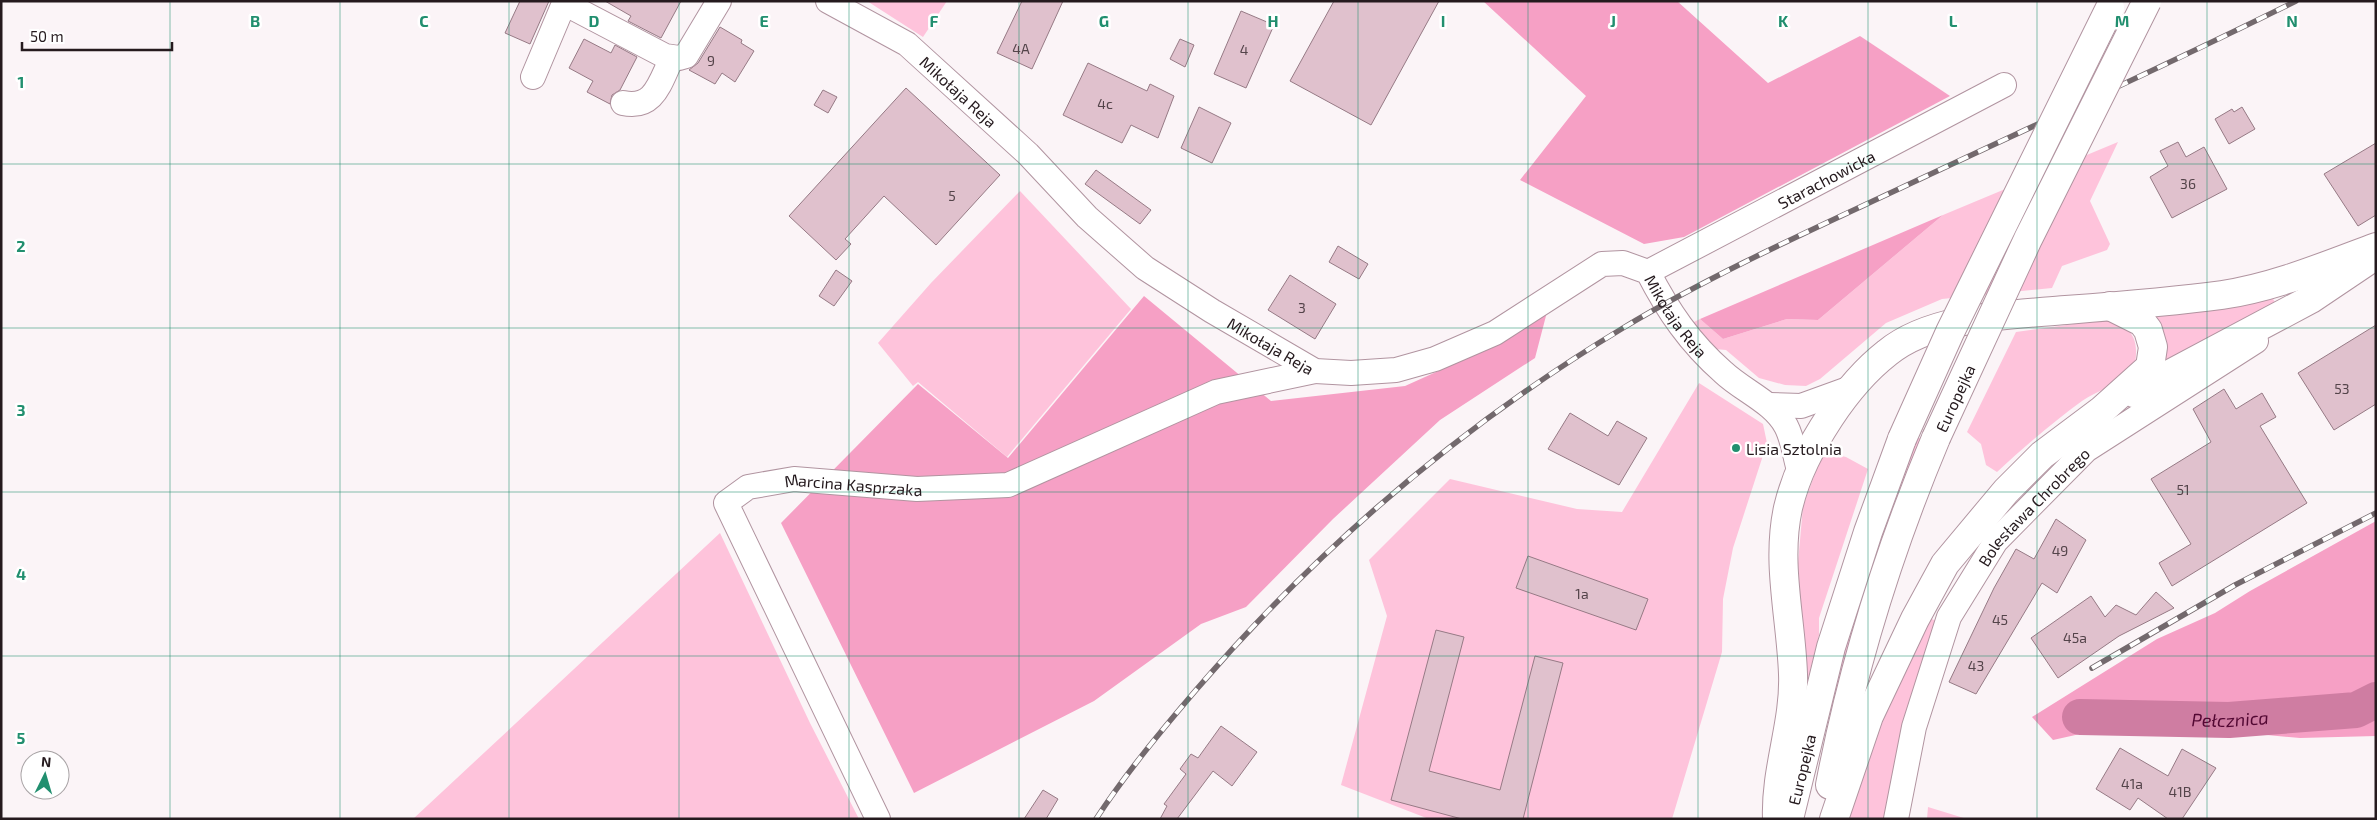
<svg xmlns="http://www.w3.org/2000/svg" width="2377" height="820" viewBox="0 0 2377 820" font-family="'Exo 2',sans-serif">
<rect width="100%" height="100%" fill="#fbf4f7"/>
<path fill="#fec3db" d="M867,1H947L923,37Z
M2118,142L2090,201L2110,244L2107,250L2062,266L2052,288L1942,299L1886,323L1820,379L1806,386L1785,385L1759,378L1726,350L1715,349L1692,323L1700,319L1723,339L1787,319L1818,320L1943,215Z
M1020,191L1131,309L1007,457L918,382L913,386L878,343L931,283Z
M2272,297L2276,304L2164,364C2167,345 2165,333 2156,316Z
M2103,320C2123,322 2137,332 2136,353C2136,359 2135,366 2131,371C2123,381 2094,393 2082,401C2052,423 2024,447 1997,472L1986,465L1981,444L1967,432L2016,332Z
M1699,383L1763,424L1767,443L1733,548L1723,599L1722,652L1672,819H1429L1341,785L1387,616L1369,560L1450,479L1577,509L1622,512Z
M1914,438H1921L1832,712H1828L1846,630Z
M1823,452L1846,457L1868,469L1819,618V635L1804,695L1798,563L1803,506Z
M720,533L810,723L859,819H413Z
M1929,618L1942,623L1890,819H1849L1857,781L1872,733Z
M1928,807L1967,819H1927Z"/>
<path fill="#f6a0c5" d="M1483,1H1677L1768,83L1860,36L1950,96L1684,237L1644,244L1520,180L1586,96Z
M1943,215L1818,320L1787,319L1723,339L1700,319Z
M1144,296L1271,401L1405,386L1496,345L1547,312L1535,358L1440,420L1333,519L1246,607L1201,624L1094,701L914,793L781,523L918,384L1008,458Z
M2376,521V736L2300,738L2193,728H2107L2053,740L2032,717L2157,639L2215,613L2250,591Z"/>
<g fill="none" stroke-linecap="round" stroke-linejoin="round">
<path stroke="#cf7da2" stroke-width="36" id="s1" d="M2080,717L2229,720L2356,710L2376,700"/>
</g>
<path fill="#e0c1cd" stroke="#967a85" d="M520,1H549L530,44L505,33Z
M605,1H681L661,38L628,21L631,16Z
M1022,1H1063L1032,69L997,53Z
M1334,1H1439L1371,125L1290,81Z
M1241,11L1274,25L1246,88L1214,74Z
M720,27L742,40L741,43L754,51L735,82L722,73L715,84L689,70L698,63Z
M584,39L611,53L615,45L637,57L620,90L612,95L610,104L587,92L593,81L569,68Z
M1180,39L1194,45L1185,67L1170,59Z
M1088,63L1147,91L1150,84L1174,96L1158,138L1131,125L1122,143L1063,115Z
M906,88L1000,175L936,245L884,196L845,239L851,244L836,260L789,216Z
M823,90L837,97L828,113L814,105Z
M1199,107L1231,123L1212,163L1181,148Z
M2242,107L2255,129L2229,144L2215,119L2232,109L2234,112Z
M2178,142L2186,157L2204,147L2227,189L2172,218L2150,177L2168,166L2160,151Z
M2376,143V215L2358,226L2324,174Z
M1096,170L1151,210L1140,224L1085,184Z
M1338,246L1368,264L1359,279L1329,262Z
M836,270L852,281L834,306L819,296Z
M1290,275L1336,304L1315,339L1268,310Z
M2376,325V404L2334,430L2298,373Z
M2224,389L2236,409L2262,393L2276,417L2260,426L2307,503L2172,586L2159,563L2191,544L2151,479L2211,442L2193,409Z
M1570,413L1608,436L1617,421L1647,438L1619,485L1548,449Z
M2056,519L2086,540L2057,593L2042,583L1976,694L1949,682L1994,588L2016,549L2034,559Z
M1528,556L1648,599L1636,630L1516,588Z
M2156,592L2174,608L2119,636L2058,678L2031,638L2091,596L2105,617L2116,605L2136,615Z
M1436,630L1464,637L1429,771L1500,790L1535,656L1563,663L1523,819H1462L1391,800Z
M1221,726L1257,752L1232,786L1213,771L1177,819H1160L1167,806L1164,804L1186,774L1180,769L1191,754L1198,758Z
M2120,748L2168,776L2182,749L2216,768L2182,819H2168L2138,798L2130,810L2096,789Z
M1043,790L1058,799L1046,819H1024Z"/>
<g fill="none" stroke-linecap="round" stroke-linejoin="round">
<g stroke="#b194a0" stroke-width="26">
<g id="minor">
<path id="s2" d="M828,1L907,44L1028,154L1087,217L1145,268L1212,311L1315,371L1351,373L1396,370L1435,359L1495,333L1602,264L1623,263L1648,272C1668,311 1690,343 1723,372C1743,391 1773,402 1786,426C1793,439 1795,457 1799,470"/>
<path d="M564,3L665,56L679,58L686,56L719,1"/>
<path d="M533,77L565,1"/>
<path d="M623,103C655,110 660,81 672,58"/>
<path id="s3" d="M1648,272L2004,85"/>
<path d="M1769,405L1801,406L1848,389"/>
<path id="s4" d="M878,819L726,503L748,487L794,479L917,489L1008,485L1216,392L1315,371"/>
<path id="s5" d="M1896,819L1914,727L1949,617L1996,541L2086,450L2256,341"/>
</g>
</g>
<g stroke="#b194a0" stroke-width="30">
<g id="major">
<path d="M2134,393L2311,299L2366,262"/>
<path d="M1830,785C1853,665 1889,550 1936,438"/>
<path d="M1777,819C1775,769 1795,723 1793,674C1791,618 1776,563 1788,508C1796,474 1811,446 1830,417C1846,393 1864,371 1887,353C1932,316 2010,315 2066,310C2118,306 2170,302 2222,295C2275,287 2325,266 2376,247"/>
<path id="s6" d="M1789,819L1831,647L1868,532L1902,439"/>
<path d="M1834,819L1869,716L1915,619L1945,564L2006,491L2042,455L2102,410L2150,367L2153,347L2148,330L2142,322L2110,306"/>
</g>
</g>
<use href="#minor" stroke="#fff" stroke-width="24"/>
<use href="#major" stroke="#fff" stroke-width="28"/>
<g stroke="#73696d" stroke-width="5.5">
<path id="rail" d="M2092,668L2235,585L2376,513
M1096,819C1126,773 1161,731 1196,690C1319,547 1462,425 1623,328C1708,277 1798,236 1888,194C2024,130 2161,68 2296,1"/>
</g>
<use href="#rail" stroke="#fff" stroke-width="4" stroke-dasharray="11" stroke-linecap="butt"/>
<g stroke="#b194a0" stroke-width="30" stroke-linecap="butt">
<g id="major-bridge">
<path id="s7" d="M1936,438L2028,239L2147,1"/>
<path d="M1902,439L1950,332L2110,8"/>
</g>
</g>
<use href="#major-bridge" stroke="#fff" stroke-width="28"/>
</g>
<path fill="none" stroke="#218f6f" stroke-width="1" stroke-opacity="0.55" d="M170,1V819M340,1V819M509,1V819M679,1V819M849,1V819M1019,1V819M1188,1V819M1358,1V819M1528,1V819M1698,1V819M1868,1V819M2037,1V819M2207,1V819M1,164H2376M1,328H2376M1,492H2376M1,656H2376"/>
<circle fill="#218f6f" stroke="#fff" stroke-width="2" cx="1736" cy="448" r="5"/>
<g text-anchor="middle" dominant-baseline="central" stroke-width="5" stroke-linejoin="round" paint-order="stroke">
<g font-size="14" fill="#54444a">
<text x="1021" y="48">4A</text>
<text x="1244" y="49">4</text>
<text x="711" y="60">9</text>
<text x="1105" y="103">4c</text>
<text x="2188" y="183">36</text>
<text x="952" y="195">5</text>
<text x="1302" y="307">3</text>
<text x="2342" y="388">53</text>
<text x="2183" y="489">51</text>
<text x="2060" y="550">49</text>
<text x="1582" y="593">1a</text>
<text x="2000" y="619">45</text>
<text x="2075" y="637">45a</text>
<text x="1976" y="665">43</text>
<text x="2132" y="783">41a</text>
<text x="2180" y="791">41B</text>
</g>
<g font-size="16" fill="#251a1e" stroke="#fff">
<text stroke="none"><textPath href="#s2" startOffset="160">Mikołaja Reja</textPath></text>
<text stroke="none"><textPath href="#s3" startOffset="201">Starachowicka</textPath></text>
<text stroke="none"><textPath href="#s2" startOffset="1030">Mikołaja Reja</textPath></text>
<text stroke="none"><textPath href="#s2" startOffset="565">Mikołaja Reja</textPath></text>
<text stroke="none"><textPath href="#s7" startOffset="44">Europejka</textPath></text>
<text stroke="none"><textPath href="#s4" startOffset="484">Marcina Kasprzaka</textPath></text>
<text stroke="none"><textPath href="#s5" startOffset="349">Bolesława Chrobrego</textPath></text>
<text stroke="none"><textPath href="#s6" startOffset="51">Europejka</textPath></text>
</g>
<g font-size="16" fill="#251a1e" stroke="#fff" text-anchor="start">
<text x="1746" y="448">Lisia Sztolnia</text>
</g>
<g font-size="18" font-style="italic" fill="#530833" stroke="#fff">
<text stroke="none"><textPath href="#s1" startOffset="150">Pełcznica</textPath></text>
</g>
</g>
<g font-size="16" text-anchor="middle" font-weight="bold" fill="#218f6f" stroke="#fff" stroke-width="5" stroke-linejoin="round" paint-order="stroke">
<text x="255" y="27">B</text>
<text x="424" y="27">C</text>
<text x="594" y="27">D</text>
<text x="764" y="27">E</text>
<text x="934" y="27">F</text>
<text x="1104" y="27">G</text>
<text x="1273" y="27">H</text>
<text x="1443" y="27">I</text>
<text x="1613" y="27">J</text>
<text x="1783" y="27">K</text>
<text x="1953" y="27">L</text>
<text x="2122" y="27">M</text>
<text x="2292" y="27">N</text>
<text x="21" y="88">1</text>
<text x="21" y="252">2</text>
<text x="21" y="416">3</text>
<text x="21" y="580">4</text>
<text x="21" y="744">5</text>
</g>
<rect width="2377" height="820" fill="none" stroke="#251a1e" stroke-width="5"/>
<g transform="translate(45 775) rotate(5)"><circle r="24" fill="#ffffff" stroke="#a8a3a5"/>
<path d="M0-4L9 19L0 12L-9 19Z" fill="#218f6f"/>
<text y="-8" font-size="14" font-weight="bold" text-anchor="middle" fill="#251a1e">N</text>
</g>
<path d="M22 42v8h150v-8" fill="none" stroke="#251a1e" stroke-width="2.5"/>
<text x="30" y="42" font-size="15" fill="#251a1e" stroke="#ffffff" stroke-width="4" paint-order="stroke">50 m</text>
</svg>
